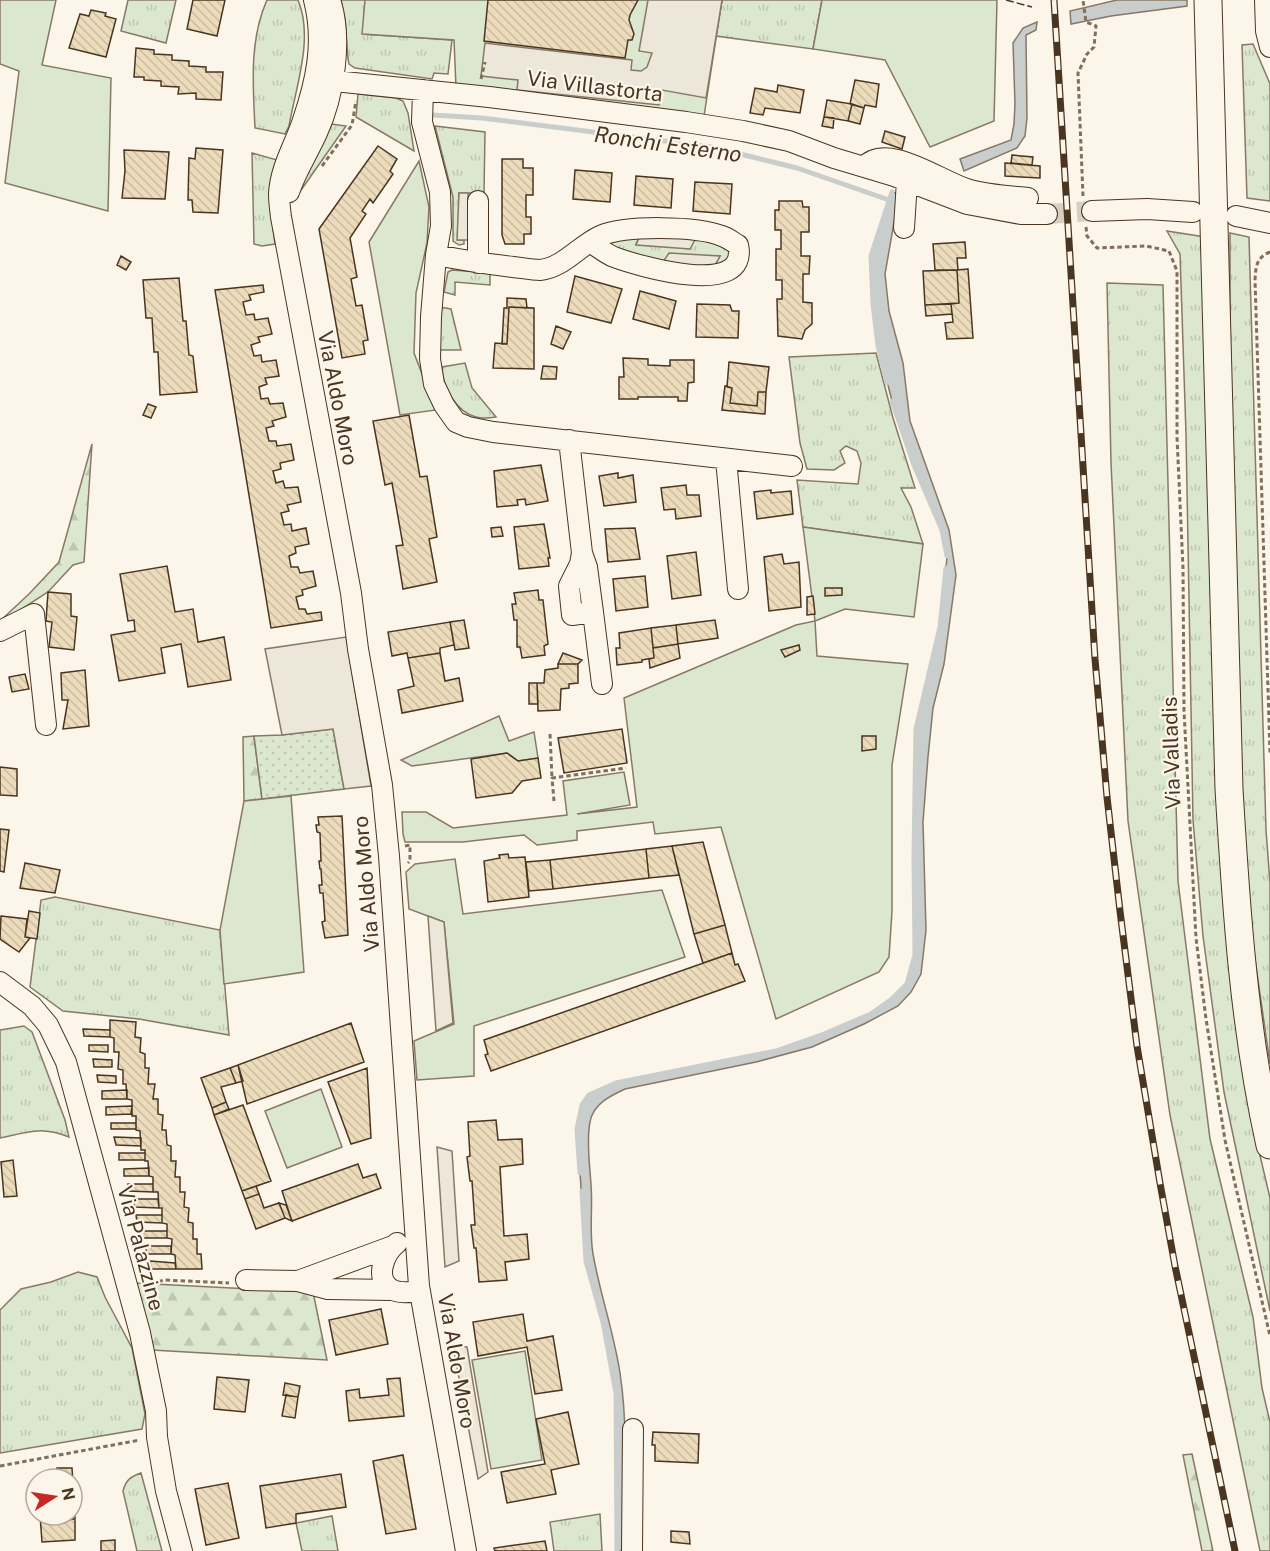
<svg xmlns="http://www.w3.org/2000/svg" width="1270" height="1551" viewBox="0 0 1270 1551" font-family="'Public Sans',sans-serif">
<defs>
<pattern id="grass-tufts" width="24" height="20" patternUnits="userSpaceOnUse" patternTransform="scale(1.5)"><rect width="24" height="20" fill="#dce7d0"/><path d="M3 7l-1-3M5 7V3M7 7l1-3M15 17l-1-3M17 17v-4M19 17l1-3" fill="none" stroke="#bec7b2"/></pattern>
<pattern id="forest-firs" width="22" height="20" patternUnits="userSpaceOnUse" patternTransform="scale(1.5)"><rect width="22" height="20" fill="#dce7d0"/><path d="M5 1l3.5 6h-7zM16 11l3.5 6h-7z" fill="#bec7b2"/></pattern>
<pattern id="park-dots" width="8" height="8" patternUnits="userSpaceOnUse" patternTransform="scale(1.5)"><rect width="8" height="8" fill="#dce7d0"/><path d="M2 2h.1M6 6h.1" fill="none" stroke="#bec7b2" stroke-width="1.8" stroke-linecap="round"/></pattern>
<pattern id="building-back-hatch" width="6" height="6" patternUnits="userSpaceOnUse" patternTransform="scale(1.5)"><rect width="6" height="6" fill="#ecdcbc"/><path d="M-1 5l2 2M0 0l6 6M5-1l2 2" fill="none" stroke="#ccbda1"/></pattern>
</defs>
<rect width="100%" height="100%" fill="#fbf6e9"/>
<path fill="url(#grass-tufts)" stroke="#887966" stroke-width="1.5" d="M128,0H176L166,43L121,31Z
M267,0H298C314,38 296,86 289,126L285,134L255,128C253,86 249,40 267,0Z
M341,0H365L363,34L452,40L448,74L434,73L432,79L355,68L349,64L348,59L345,19Z
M722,0H822L813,49L716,36Z
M1253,44L1270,84V201L1247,198L1242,45Z
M358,94L396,98L403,101L408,113L414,151L356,117Z
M331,124L346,126L292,203L297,184L327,127Z
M435,126L485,132L484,193H459L458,240H464V244L459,245L453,241V197Z
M252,153L277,160L272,218L275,244L262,246L254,244Z
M1167,231L1205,237L1250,1113L1270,1198V1311L1224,1092L1203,936L1193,820L1186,434L1180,254Z
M641,233L636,244L696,238L730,246L732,258L714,267L720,256L661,265L609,245V240Z
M1230,233L1249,237L1266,830L1270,883V1064L1252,938L1243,810L1230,373Z
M452,270L490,273V285L455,282V295L444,292L448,272Z
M1107,283L1163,285L1178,881L1210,1139L1253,1317L1262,1388L1270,1422V1551H1260L1170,1115L1128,821L1111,463Z
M439,307L451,309L461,350H440Z
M876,353L893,418L915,488H901L911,507L923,544L803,527L797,480L858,484L861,463L857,451L846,446L840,451L845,463L834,470L807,469L800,443L789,357Z
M465,363L472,388L496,417C490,418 482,419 476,417C456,412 442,386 442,367Z
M55,897L220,930L229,1035L139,1019L63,1011L30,987L41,900Z
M24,1026L32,1032L65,1120L69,1137C41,1126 28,1132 0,1138V1030Z
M78,1272L97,1277L105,1297L132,1348L145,1414L142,1429L0,1453V1310L21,1289L51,1282Z
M141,1473L162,1551H137L123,1491C126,1480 130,1477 141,1473Z
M600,1514L602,1551H554L550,1522Z
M332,1516L338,1551H302L296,1523Z"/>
<path fill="url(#forest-firs)" stroke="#887966" stroke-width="1.5" d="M92,444L84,562L73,565L48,592L0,623V621L29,594L59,562Z
M254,736L262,799L244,801L243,737Z
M134,1283L313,1292L327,1360L152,1350Z
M1192,1454L1213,1551H1202L1183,1455Z"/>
<path fill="url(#park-dots)" stroke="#887966" stroke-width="1.5" d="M333,729L344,789L262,799L254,736L282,735Z"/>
<path fill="#dce7d0" stroke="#887966" stroke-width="1.5" d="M0,0H56L42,65L111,78L108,211L5,183L19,71L0,64Z
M365,0H722L704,116L456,87L454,40L362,34Z
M822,0H997L994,121L930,147L885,60L813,49Z
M419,161L429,207L427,243L416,293L414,353L436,410L400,415L369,242Z
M803,527L923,544L914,617L845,609L815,621L817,656L908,664L892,765V911L889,957L879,972L776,1019L721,827L655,834L653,822L577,831V840L537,845L524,835L463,842H405L403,834L402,812H426L453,828L567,815L563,781L624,772L630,805L577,814L637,807L624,698L796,625L815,621Z
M499,716L509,741L534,732L538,758L518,761L507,753L412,766L401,760Z
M291,796L304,972L224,984L220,930L244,801Z
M455,859L463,914L662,890L685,957L474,1026V1076L417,1080L414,1041L454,1024L444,922L409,909L406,872L415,864Z
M321,1089L342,1147L287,1168L265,1111Z
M525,1351L542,1460L491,1469L472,1360Z"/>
<path fill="#ede7d9" stroke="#887966" stroke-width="1.5" d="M648,0H722L706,98L662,90L659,105L517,90L518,80L481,76L485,43L632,60L631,70L641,71L647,67L652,53L639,51Z
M459,193H468L469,240H457Z
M641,233L696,238L690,249L636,245Z
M669,253L720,256L714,267L661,265Z
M346,637L371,786L344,789L333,729L282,735L265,649Z
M428,916L444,922L453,1023L436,1031Z
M437,1147L452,1151L459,1261L445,1267Z
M453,1346L467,1347L488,1472L478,1479Z"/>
<path fill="#c9cecd" stroke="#887966" stroke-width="1.5" d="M1117,0H1187V6L1111,16L1071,24L1070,11Z
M1037,22L1036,30L1026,35L1027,118L1025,136L1017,148L964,171L960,159L1011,140L1014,124L1015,104L1013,43L1023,28Z
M892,192L899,194L885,274L889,311L903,363L910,421L949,530L956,575L944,664L933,708L928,757L923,822L926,930L921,974L911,992L898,1006L864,1024L812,1047L756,1062L625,1089C610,1096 593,1104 590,1122C586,1142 590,1165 591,1185C593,1208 589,1231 593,1254C600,1294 614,1333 620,1373C629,1432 624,1492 623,1551H617L616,1393L603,1322L586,1261L577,1129L582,1105L589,1095L616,1083L776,1051L824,1034L871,1014L892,999L907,984L915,955L914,856L916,729L940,627L947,557L942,530L914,465L892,401L878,346L873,304L871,256Z"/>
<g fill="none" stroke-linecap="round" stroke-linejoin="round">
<path stroke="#c9cecd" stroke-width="5" d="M432,115L482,118L712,147L797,168L889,200
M887,383L878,346L873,304L871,256L892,192
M892,401L914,465L942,530L947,556
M580,1173L577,1129L582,1105L589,1095L616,1083L776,1051L824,1034L871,1014L892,999L907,984L915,955L914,856L916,729L940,627L946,568
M582,1191L586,1261L603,1322L616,1393L617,1551"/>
</g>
<path fill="url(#building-back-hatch)" stroke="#4a3520" stroke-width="1.5" d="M193,0H225L217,36L187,29Z
M488,0H638L630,15L629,20L634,34L632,40H628L625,58L484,41Z
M91,10L106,13L105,16L116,19L106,57L69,48L80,14L89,16Z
M136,48L154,50V54L172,55V60L189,61V66L206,67V72H223L221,100L196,99V93L178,94L179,87L161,86V81L144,80V77H134Z
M855,80L879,84L876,107L865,105L864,108L850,104Z
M778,85L804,90L800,113L765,108L763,115L750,113L755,88L777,92Z
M827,100L852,104L848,121L824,117Z
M852,104L864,108L860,124L848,121Z
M824,117L834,118L833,128L822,126Z
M885,131L905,137L902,149L882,142Z
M378,146L397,159L390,171L393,174L373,203L370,199L362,211L366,214L350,238L357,277L351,279L356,306L362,305L368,340L363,341L365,354L342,358L319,229Z
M196,148L223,150L218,213L193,212L192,200H188L189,158L195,159Z
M124,150L169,152L165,199L122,198L125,171Z
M1012,155L1033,157L1032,165L1011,163Z
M502,159H523V168H533V195H526V217H531V234H524V244H505L502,235Z
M1005,163L1040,166V178L1005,176Z
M575,170L612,173L610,202L573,199Z
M636,176L673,179L671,208L634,205Z
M695,182L732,184L730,214L693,211Z
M779,201H802L803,207H809V232H801V256H810L809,274H803V302L812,303V324L805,330L802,339L778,336L777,299H782V280H776V249H781V230H775V210H779Z
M965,242L966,258H957L958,270H935L933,244Z
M121,256L131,262L126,270L117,265Z
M968,269L973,338L947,339L945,323L953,322L951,304L959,303L957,270Z
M957,270L959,303L925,305L923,271Z
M575,276L622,289L611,323L567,312Z
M179,278L183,321H186L189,355L193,356L197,392L160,395L158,352H154L152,318H146L143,280Z
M263,285L264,292L249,295L251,300L243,302L246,315L254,314L255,320L268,318L272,334L258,337L260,342L251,345L254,356L261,355L262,362L276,360L279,376L265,378L267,384L259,387L261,399L268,398L270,404L283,403L286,417L272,421L274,426L266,428L269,441H276L277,446L291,444L294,460L280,463L281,469L273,471L276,483L283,481L285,488L298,487L301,502L287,505L289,511L281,513L284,525L291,524L292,531L306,528L309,544L295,547L296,553L289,556L291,567H298L300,573L313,571L316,586L302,590L303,595L296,597L299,609H305L307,614L321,612L322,620L271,628L215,290Z
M640,291L676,301L669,329L633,319Z
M507,298L526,299L527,308L509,307L507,344H502L504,308H507Z
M697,304L730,305L732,311H739L738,338L696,337Z
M951,304L952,314L926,316L925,305Z
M509,307L534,308V369L493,368L495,343L507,344Z
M556,326L571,332L563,349L551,344Z
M623,358L648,359V365L670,366V360H694V382L688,383L687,401H678V397H638V399H619V377H624Z
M729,362L769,367L766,392H758L757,406L730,403L732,388L727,387Z
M543,366L557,367L556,379H541Z
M725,386L732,388L730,403L757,406L758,392H766L765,414L722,410Z
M148,404L156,407L151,418L143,415Z
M409,415L420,477L427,476L437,537L429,539L437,582L403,589L396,546L403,545L392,483L385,485L373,421Z
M541,465L548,501L526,505L525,499L517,500L518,505L497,507L494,471Z
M618,473V478L633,475L636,502L604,506L599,476Z
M686,485L687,495H699L701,516L676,519L675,509L664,510L661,488Z
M771,490V493L791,491L793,514L757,519L754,492Z
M544,524L550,558H548L549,566L519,569L514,527Z
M501,527L503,536L492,537L491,528Z
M635,528L640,559L608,562L605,529Z
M696,552L701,595L672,599L667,556Z
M782,554L784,564L799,562L801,607L769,611L764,557Z
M167,566L175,612L193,609L198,642L224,637L231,680L188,687L181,644L161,648L165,673L119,681L111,635L135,631L134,620L128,621L120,574Z
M645,576L648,607L616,611L613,579Z
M825,588H842V595L825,596Z
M538,590L539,600H543L548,644L544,646L545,655L522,658L520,647H517V620H514L512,604H516L514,593Z
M48,592L71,594V616L77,617L74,650L49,647L52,622L46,621Z
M813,596L815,614L807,615V597Z
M464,620L469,648L455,650L450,622Z
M715,620L718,638L678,644L676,625Z
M450,622L454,645L440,648V653L408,658L407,653L392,656L388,632Z
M676,625L678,644L653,648L651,628Z
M651,628L654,658L642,660V662L617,665L616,648H620L619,633Z
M678,644L680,658L650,668L649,659L654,658L653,648Z
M799,645L800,650L785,657L781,650Z
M440,653L445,681L459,678L463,701L402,713L398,690L414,686L408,658Z
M563,653L582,660L578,664H558Z
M558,664H578V683L569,684V688L561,689L560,710L538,711L537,683H544L545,670L558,668Z
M85,670L89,726L63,729L68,700H62L61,673Z
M25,674L29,689L12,692L9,677Z
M529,683H537L538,704H529Z
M622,729L627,763L564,773L558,738Z
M862,736H876V749L862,751Z
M507,753L518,761L538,758L541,778L522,781L512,793L476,798L471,759Z
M0,767L17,769V796L0,795Z
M342,816L348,935L325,938L322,922L325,921L323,893H320L319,885H322L321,869H320L319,861H321L320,833L317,832L316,825H319L318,817Z
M0,829L9,830L4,872L0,871Z
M703,842L725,925L694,934L672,846Z
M672,846L679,875L649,878L646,849Z
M646,849L649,878L553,889L550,860Z
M508,854L509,858L525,857L529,897L488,902L484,861L500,858L499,855Z
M550,860L553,889L529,891L526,862Z
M25,863L60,870L55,893L20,888Z
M29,911L40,913L37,939L25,937Z
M1,916L27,919L25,937L30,938L19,952L0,939Z
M725,925L732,953L703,963L694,934Z
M732,953L735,965L738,964L745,981L491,1071L485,1055L488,1054L484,1040Z
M110,1020L136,1022L135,1037L141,1038L140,1052L145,1054V1068H149L148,1084H155L153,1099H158V1114L163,1115L162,1130H166L167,1145L171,1146V1161H176L175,1177H180V1192H185L184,1207L189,1208L188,1222L193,1223V1239H197V1254H201L202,1269H176L175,1255L171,1254L172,1239L167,1238V1224L162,1223V1208H159L158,1192H153V1177L149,1176L148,1161H145V1150H141L140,1131L136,1130V1116H132V1100L127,1099L126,1084H123V1070L118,1069L119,1052H114V1038L110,1037Z
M351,1023L364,1062L247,1104L238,1065Z
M83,1029L110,1030V1037L84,1036Z
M89,1045H108V1052L89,1051Z
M93,1059L112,1060V1067H94Z
M238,1065L243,1081L236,1083L230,1068Z
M230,1068L236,1083L221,1087L226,1102L212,1108L201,1078Z
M367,1068L371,1138L351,1144L328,1082Z
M97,1075L116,1076V1083L98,1082Z
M127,1090V1099H102V1091Z
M226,1102L229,1109L214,1115L212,1108Z
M243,1105L271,1181L242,1191L214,1115Z
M132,1106L131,1114L106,1115V1107Z
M496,1120L498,1140L522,1139L523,1164L500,1167L504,1236L527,1234L529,1259L505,1262L507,1280L479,1282L476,1248H474L471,1225H475L472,1181H470L467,1157L470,1156L468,1122Z
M111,1123H136V1129H111Z
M114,1137L141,1138V1146L116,1145Z
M119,1153H145V1160H119Z
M13,1160L17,1196L4,1197L1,1162Z
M358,1164L363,1178L376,1174L381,1188L292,1221L282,1191Z
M149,1168V1176H124V1169Z
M128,1184H153V1192L128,1191Z
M256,1186L259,1194L245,1199L242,1191Z
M259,1194L264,1208L279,1203L285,1218L256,1229L245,1199Z
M134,1199H158L159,1208L134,1207Z
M279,1203L286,1205L292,1221L285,1218Z
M136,1215H162V1223L137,1222Z
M141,1231H167V1238H141Z
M146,1246H171V1254H146Z
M150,1261L175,1263L176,1269H151Z
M381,1309L388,1344L336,1355L329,1320Z
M523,1314L527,1341L553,1336L562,1390L535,1394L527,1347L478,1356L473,1322Z
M217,1377L249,1380L245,1412L214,1409Z
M400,1378L404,1416L349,1421L346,1391L359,1389L360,1398L389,1395L387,1379Z
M285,1383L300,1386L298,1397L283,1395Z
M286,1395L298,1397L295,1418L282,1416Z
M568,1412L579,1464L551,1470L556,1494L507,1503L501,1472L545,1464L536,1419Z
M653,1432L699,1434L698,1463L655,1461V1445H652Z
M403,1455L416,1529L386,1534L373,1461Z
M57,1468H72L73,1483L72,1479H58Z
M341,1474L346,1507L296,1514V1523L266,1528L260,1486Z
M72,1483H74L75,1519L58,1520L59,1515H72Z
M228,1483L239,1538L206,1545L195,1489Z
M40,1515H59L58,1520L75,1519V1540L42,1542Z
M671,1531L689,1532L690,1544L671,1542Z
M115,1540V1551H101V1541Z
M545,1541L547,1551H495L494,1548Z"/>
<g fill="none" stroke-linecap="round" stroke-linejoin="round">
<path stroke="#d8cfc1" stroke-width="20" stroke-dasharray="20 10" stroke-linecap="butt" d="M1047,214L1092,211"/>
<g stroke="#4a3520" stroke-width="22">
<path id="minor" d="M314,0C325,43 316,82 302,123C294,146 280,169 279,194C279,201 280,209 281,217L351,593L358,649L382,785L389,856L419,1286L466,1551
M1265,0L1266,31L1270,47
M315,79L489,97L686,122L743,131L789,141L834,158L894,176L967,204L1021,214H1047
M423,90L422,122L440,192L441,226L436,255L431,317L430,359L434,384L444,405L456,422L468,427L493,432L792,466
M864,167C887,141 940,181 967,189C987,195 1008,196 1028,198
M289,192C296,171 308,153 317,133C334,96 343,39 330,0
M478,201V263
M1092,211L1147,209L1193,212
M1236,216L1270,223
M904,228L907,181
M436,255C462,260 487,264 513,267C522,268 532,270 540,270C563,268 580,245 600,236C625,225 697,226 722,236C728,238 733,242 738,245C750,299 638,266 614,257C606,254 598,247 590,242
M569,440L582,553L587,567L593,612L572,615L569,586L580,564L582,553
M726,459L738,589
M593,612L602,684
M0,631L34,614L46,725
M0,982L32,1006L48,1025L66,1062L140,1333L156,1411L157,1437L166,1491L182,1551
M397,1243C384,1253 374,1279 391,1289C399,1294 412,1292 420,1291
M246,1280L298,1281
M392,1290L328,1289L298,1281L393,1246
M632,1551L633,1429"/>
</g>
<g stroke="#4a3520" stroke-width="29">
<path id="highway" d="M1208,0L1229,789C1236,907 1244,1029 1270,1145"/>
</g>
<path stroke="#7f6f5c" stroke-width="3" stroke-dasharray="4.5 3" stroke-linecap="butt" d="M481,79L485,62
M322,166L352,125L356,101
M1083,196L1078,73L1087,54L1094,47L1096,26L1086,22L1083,0
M1086,227L1087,236L1097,248L1146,246L1169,251L1177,271V437L1183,568L1184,711L1196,938L1206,1019L1225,1140L1270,1336
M1270,252C1256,258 1256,266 1255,280L1270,753
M550,734L552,778
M554,801L552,778L626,768
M405,846L410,845V861L408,863
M144,1286L164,1280L229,1283
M0,1466L140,1440"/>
<use href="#minor" stroke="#fbf6e9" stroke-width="20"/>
<use href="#highway" stroke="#fbf6e9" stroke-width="27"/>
<g stroke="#4a3520" stroke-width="7">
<path id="rail" d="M1054,0L1095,659L1107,797L1120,911L1137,1046L1160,1183L1175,1266L1235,1551"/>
</g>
<use href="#rail" stroke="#fbf6e9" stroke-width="4.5" stroke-dasharray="14" stroke-linecap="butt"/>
<path stroke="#4a3520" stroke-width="1.5" stroke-dasharray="8 3" stroke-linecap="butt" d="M1006,0L1032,7"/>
</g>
<g text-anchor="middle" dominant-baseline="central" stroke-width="4.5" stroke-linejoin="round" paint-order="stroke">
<g font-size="21" fill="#4a3520" stroke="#fbf6e9">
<text transform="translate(595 86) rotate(7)">Via Villastorta</text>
<text transform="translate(338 398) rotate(79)">Via Aldo Moro</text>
<text transform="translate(1171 753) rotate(-92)">Via Valladis</text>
<text transform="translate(366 884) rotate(-95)">Via Aldo Moro</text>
<text transform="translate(141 1248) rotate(75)">Via Palazzine</text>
<text transform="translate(457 1361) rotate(80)">Via Aldo Moro</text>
</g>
<g font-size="22" font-style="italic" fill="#4a3520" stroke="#fbf6e9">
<text transform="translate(668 144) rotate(8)">Ronchi Esterno</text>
</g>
</g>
<g transform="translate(54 1497) rotate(78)"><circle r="28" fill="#fbf6e9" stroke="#b4a999" stroke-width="1.5"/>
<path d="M0-4.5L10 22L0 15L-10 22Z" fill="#c62828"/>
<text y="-9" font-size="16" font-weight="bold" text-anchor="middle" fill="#4a3520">N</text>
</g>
</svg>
